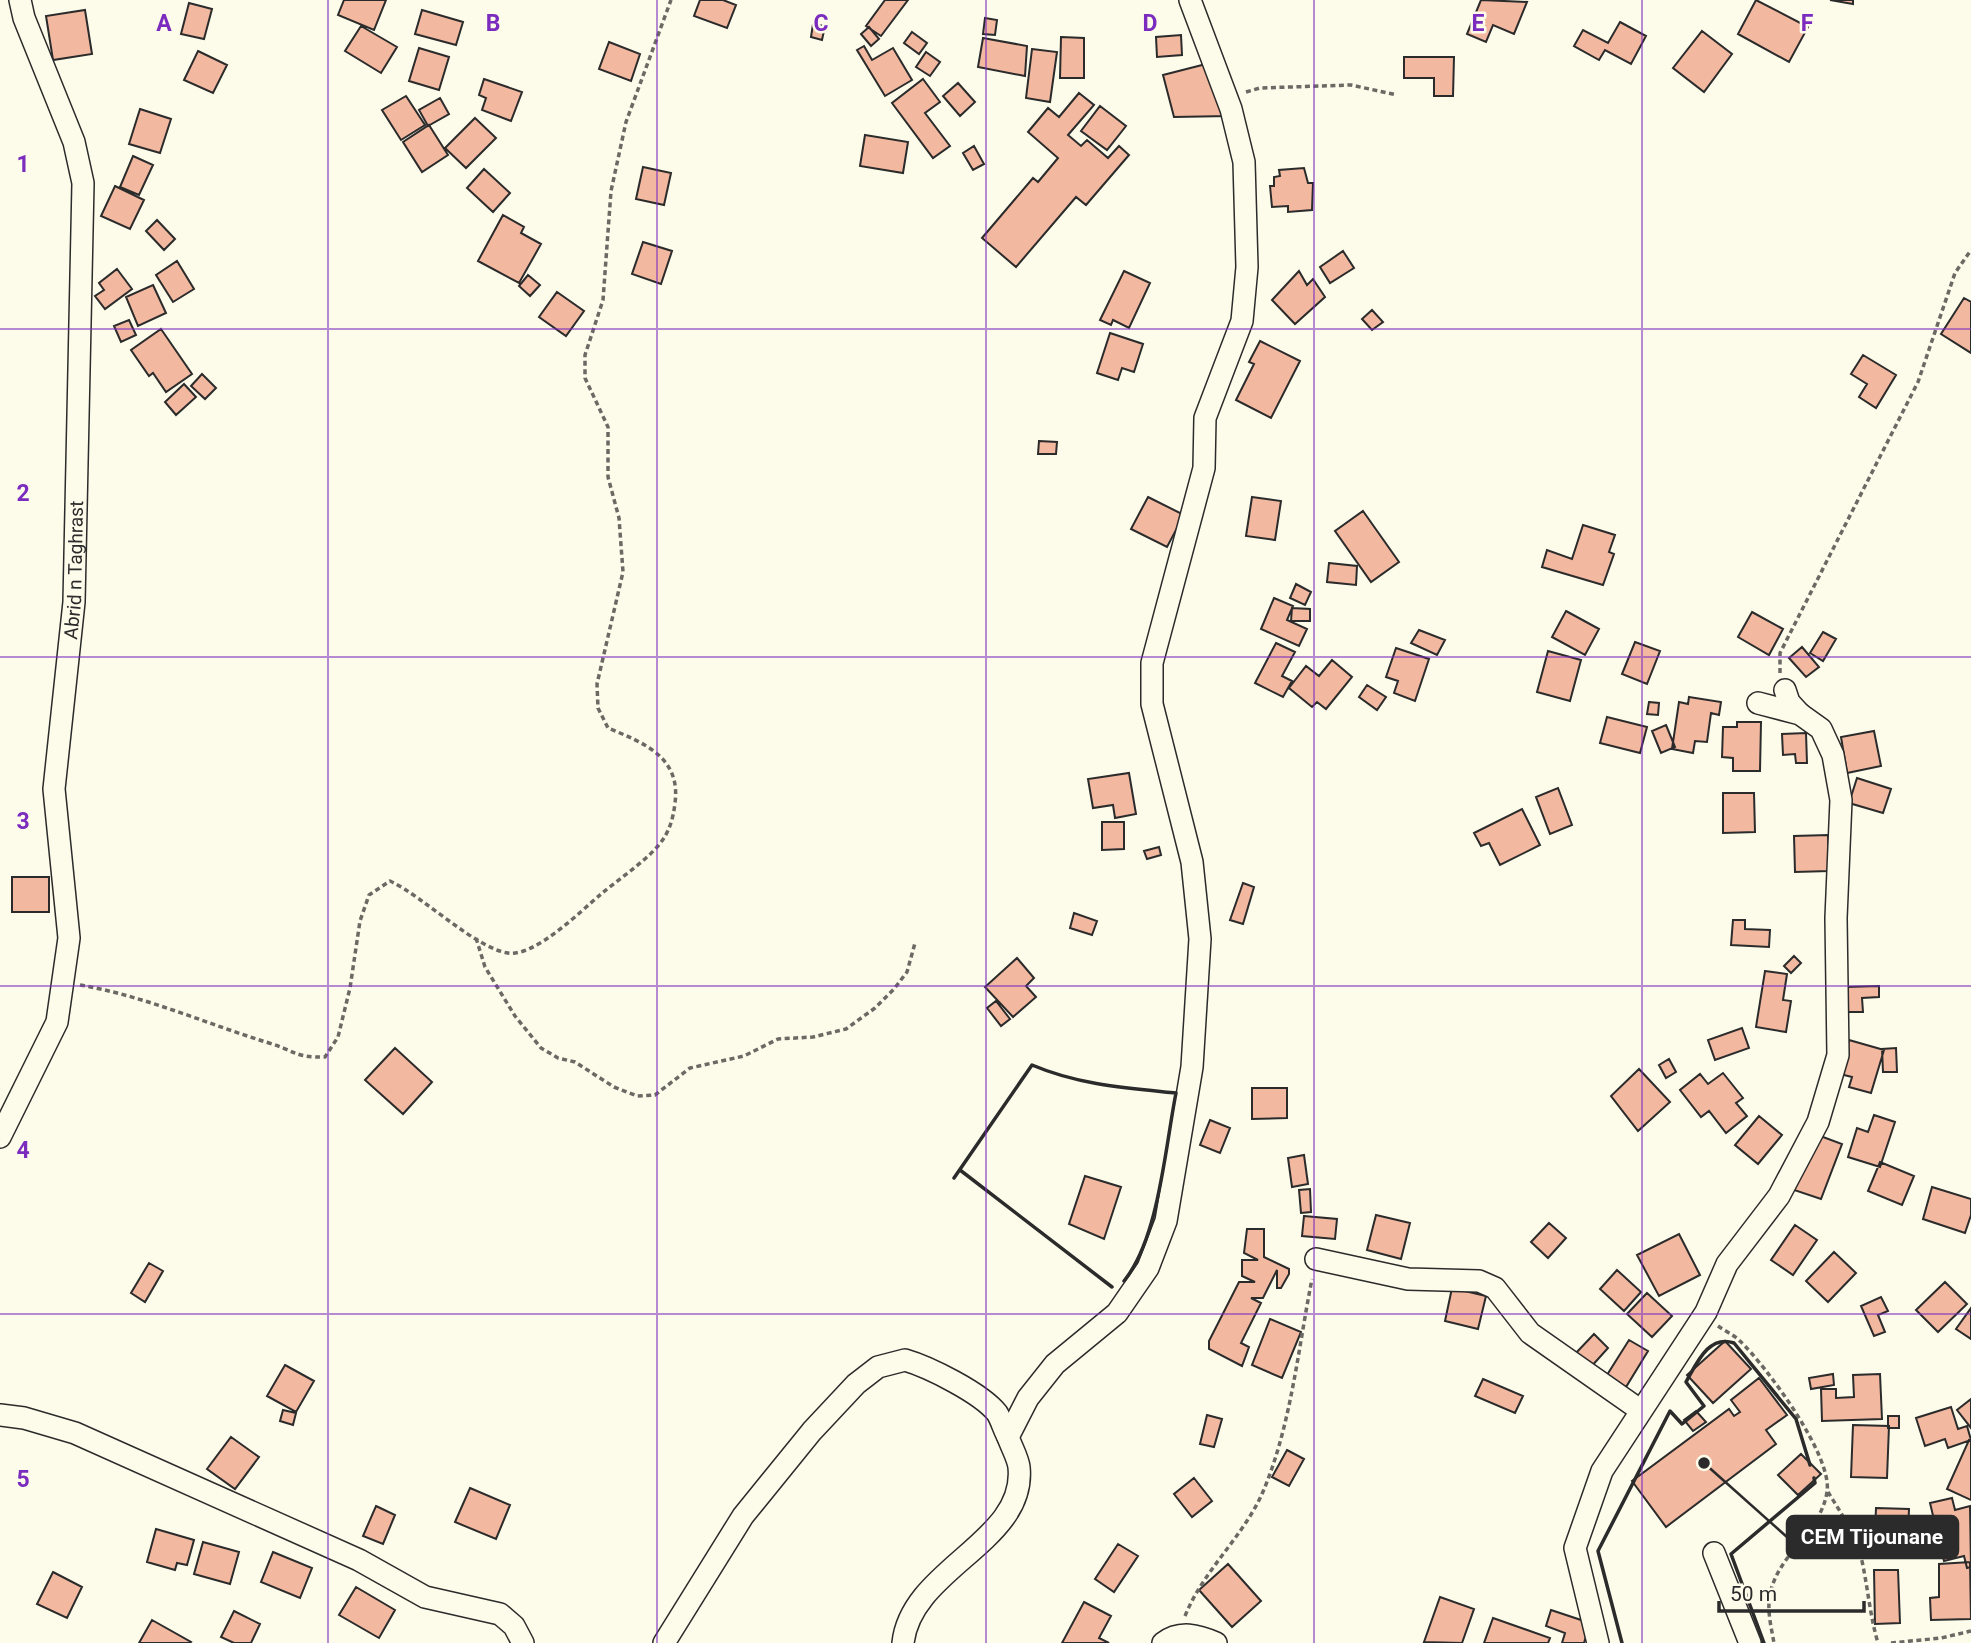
<svg xmlns="http://www.w3.org/2000/svg" width="1971" height="1643" viewBox="0 0 1971 1643" font-family="Roboto,sans-serif">
<rect width="100%" height="100%" fill="#fdfbea"/>
<path fill="#f2b8a0" stroke="#2b2b2b" stroke-width="2" d="M344,0H386L374,30L338,15Z
M700,0H723L736,5L727,28L694,16Z
M885,0H908L881,36L866,26Z
M1481,0L1527,2L1514,34L1493,25L1486,42L1467,34Z
M1756,0L1808,27L1789,62L1738,34Z
M1830,0H1853V4Z
M189,3L212,9L204,39L181,34Z
M85,10L92,54L53,60L46,16Z
M422,10L463,22L456,45L415,34Z
M985,18L997,20L995,35L983,34Z
M1620,22L1646,36L1631,64L1605,50L1599,60L1574,46L1583,30L1608,43Z
M813,24L825,26L822,40L811,37Z
M361,26L397,47L381,73L345,51Z
M869,27L879,39L871,46L861,34Z
M1702,31L1732,54L1704,92L1673,68Z
M912,32L927,43L919,54L904,43Z
M1181,35L1182,55L1157,57L1156,37Z
M1061,37L1084,38V78H1060Z
M983,38L1027,46L1025,76L978,67Z
M609,42L640,54L631,81L599,69Z
M864,46L872,60L893,48L912,80L885,96L857,50Z
M419,48L449,57L439,90L409,81Z
M1032,49L1057,52L1050,102L1026,98Z
M198,51L227,65L213,93L184,80Z
M926,52L940,62L930,76L916,67Z
M1404,57H1454L1453,96H1434V78H1404Z
M1210,63L1228,116L1174,117L1163,75Z
M484,79L522,92L511,121L482,110L486,98L479,95Z
M923,79L940,102L925,113L950,146L933,158L892,103Z
M958,83L975,102L960,116L943,96Z
M1079,93L1094,105L1068,135L1081,146L1087,140L1108,158L1119,146L1129,155L1086,205L1076,197L1016,267L982,238L1033,178L1038,182L1058,158L1028,132L1048,108L1059,117Z
M406,96L425,125L401,140L382,110Z
M440,98L449,114L428,126L419,110Z
M1100,106L1126,126L1107,150L1081,131Z
M140,109L171,119L160,153L129,144Z
M475,118L496,138L466,168L445,148Z
M429,125L448,155L422,172L403,142Z
M865,135L908,142L903,173L860,166Z
M974,146L984,164L973,170L963,153Z
M133,156L153,165L139,195L120,187Z
M643,167L671,173L664,205L636,199Z
M1304,168L1308,183H1313L1312,210L1288,212V206L1272,207L1270,186H1274V177L1280,176L1279,170Z
M484,169L510,193L493,212L467,188Z
M115,186L144,200L130,229L101,216Z
M503,215L524,227L521,233L541,244L519,283L478,261Z
M157,220L175,239L164,250L146,231Z
M643,242L672,251L661,284L632,274Z
M1343,251L1354,268L1330,283L1320,267Z
M177,261L194,289L173,302L156,275Z
M117,269L132,289L105,309L95,296L104,290L99,283Z
M1124,271L1150,283L1129,328L1113,320L1111,325L1100,320Z
M1299,271L1307,285L1313,279L1325,297L1295,324L1272,300Z
M528,275L540,285L530,296L519,286Z
M153,285L166,313L138,326L126,297Z
M557,292L584,311L566,336L539,317Z
M1964,298L1971,302V353L1941,334Z
M1372,310L1383,322L1372,330L1362,319Z
M129,320L136,335L121,342L114,326Z
M161,329L192,374L166,392L153,373L149,376L131,350Z
M1110,333L1143,344L1134,372L1122,368L1118,380L1097,373Z
M1260,341L1300,361L1271,418L1236,400L1254,364L1249,362Z
M1863,355L1896,375L1876,408L1859,397L1867,384L1851,374Z
M202,374L216,388L205,399L191,386Z
M184,384L196,397L176,415L165,402Z
M1039,441L1057,442L1056,454H1038Z
M1148,497L1184,515L1167,547L1131,529Z
M1252,497L1281,501L1275,540L1246,536Z
M1363,511L1399,562L1371,582L1335,531Z
M1583,525L1615,535L1609,552L1614,554L1603,585L1542,567L1547,550L1572,559Z
M1329,563L1357,566L1356,585L1327,582Z
M1296,584L1311,592L1305,605L1290,598Z
M1274,598L1293,606L1287,620L1307,629L1299,646L1261,629Z
M1292,608L1310,609V621H1291Z
M1566,611L1599,629L1585,655L1552,637Z
M1752,612L1783,629L1769,655L1738,637Z
M1419,630L1445,640L1437,655L1411,643Z
M1823,632L1836,639L1823,661L1810,653Z
M1635,642L1660,651L1647,684L1622,674Z
M1276,643L1295,652L1282,676L1292,681L1283,697L1255,683Z
M1802,647L1819,667L1806,677L1789,658Z
M1396,648L1429,659L1415,701L1394,693L1398,681L1386,677Z
M1548,651L1581,660L1570,701L1537,692Z
M1332,660L1352,677L1326,709L1317,702L1312,707L1289,688L1306,666L1319,676Z
M1367,685L1386,697L1377,710L1359,697Z
M1689,697L1721,702L1719,715L1711,713L1707,742L1695,741L1693,753L1672,749L1679,702L1688,704Z
M1649,702L1659,703L1658,715L1647,714Z
M1607,717L1647,727L1640,753L1600,743Z
M1737,722H1761L1760,771H1733V758L1722,757L1723,727H1737Z
M1666,725L1675,747L1661,753L1652,731Z
M1874,731L1881,766L1847,773L1841,737Z
M1806,733L1807,763H1796L1795,754L1783,755L1782,734Z
M1129,773L1136,814L1115,818L1113,805L1093,808L1088,779Z
M1857,778L1891,789L1883,813L1849,803Z
M1558,788L1572,825L1550,834L1536,797Z
M1723,793H1754L1755,832L1723,833Z
M1522,809L1540,845L1500,865L1489,843L1481,846L1474,833Z
M1102,822H1124V849L1102,850Z
M1828,835L1829,871L1795,872L1794,836Z
M1159,847L1161,855L1147,859L1144,851Z
M12,877H49V912H12Z
M1243,883L1254,887L1243,924L1230,920Z
M1074,913L1097,921L1092,935L1070,928Z
M1733,920H1745V929L1770,930L1769,947L1731,945Z
M1794,956L1801,963L1791,973L1784,966Z
M1017,958L1034,978L1026,986L1036,997L1013,1017L985,987Z
M1765,971L1787,974L1783,1000L1791,1001L1786,1032L1756,1027Z
M1879,986V997L1862,998L1863,1012H1846L1845,987Z
M996,1001L1010,1019L1001,1026L987,1008Z
M1742,1028L1749,1048L1715,1060L1708,1040Z
M1849,1040L1884,1050L1871,1093L1849,1087L1852,1077L1840,1074Z
M395,1048L432,1082L403,1114L365,1080Z
M1896,1048L1897,1072H1883L1882,1049Z
M1669,1059L1676,1072L1666,1078L1659,1065Z
M1639,1069L1670,1102L1638,1131L1611,1096Z
M1723,1073L1743,1098L1736,1103L1747,1116L1726,1133L1709,1111L1701,1117L1680,1090L1700,1074L1708,1084Z
M1252,1088H1287V1118L1252,1119Z
M1874,1115L1895,1122L1880,1167L1848,1157L1857,1128L1868,1132Z
M1759,1116L1782,1135L1758,1164L1735,1145Z
M1210,1120L1230,1128L1220,1153L1200,1145Z
M1815,1134L1842,1144L1821,1199L1794,1190Z
M1304,1155L1308,1184L1292,1187L1288,1158Z
M1880,1162L1914,1176L1902,1205L1868,1191Z
M1085,1176L1121,1187L1104,1239L1069,1224Z
M1932,1187L1971,1199V1215L1965,1233L1923,1219Z
M1310,1189L1311,1212L1301,1213L1299,1190Z
M1376,1215L1410,1223L1401,1259L1367,1250Z
M1304,1216L1337,1219L1335,1239L1302,1236Z
M1549,1223L1566,1238L1548,1258L1531,1242Z
M1795,1225L1817,1240L1793,1275L1771,1260Z
M1247,1229H1264V1257L1289,1269V1274L1281,1288H1277V1270L1263,1298H1251L1261,1303L1241,1343L1249,1347L1242,1366L1209,1349V1341L1239,1282H1255L1242,1276V1260H1258L1244,1253Z
M1679,1234L1700,1275L1659,1296L1637,1255Z
M1834,1252L1856,1273L1828,1302L1806,1281Z
M149,1263L163,1271L145,1302L131,1293Z
M1617,1270L1641,1292L1624,1311L1600,1289Z
M1945,1282L1967,1304L1938,1332L1916,1310Z
M1452,1288L1486,1296L1478,1329L1445,1321Z
M1647,1293L1672,1316L1652,1337L1627,1314Z
M1881,1297L1888,1311L1878,1315L1885,1332L1874,1336L1861,1306Z
M1971,1308V1339L1956,1329Z
M1270,1319L1301,1332L1282,1378L1252,1365Z
M1594,1334L1608,1348L1590,1368L1575,1354Z
M1629,1340L1648,1351L1626,1387L1607,1375Z
M1725,1341L1751,1369L1713,1403L1687,1375Z
M285,1365L314,1381L296,1412L267,1396Z
M1833,1374L1834,1385L1811,1389L1809,1378Z
M1880,1374L1882,1419L1822,1421L1821,1389H1836V1398L1854,1397L1853,1375Z
M1759,1378L1787,1415L1766,1430L1776,1444L1666,1527L1632,1481L1729,1409L1734,1416L1740,1412L1731,1400Z
M1483,1379L1523,1396L1515,1413L1475,1396Z
M1971,1399V1428L1957,1410Z
M1951,1407L1958,1429L1967,1426L1971,1440L1948,1448L1945,1439L1925,1446L1916,1418Z
M283,1410L296,1413L293,1425L280,1421Z
M1696,1411L1706,1422L1693,1431L1684,1420Z
M1207,1415L1222,1419L1214,1447L1200,1444Z
M1888,1416H1899V1428H1888Z
M1853,1425L1889,1426L1887,1478L1851,1477Z
M231,1437L259,1457L235,1489L207,1469Z
M1969,1440L1971,1441V1500L1947,1489Z
M1287,1450L1304,1459L1289,1486L1272,1477Z
M1801,1454L1821,1474L1798,1495L1778,1475Z
M1194,1478L1212,1501L1192,1517L1174,1494Z
M470,1488L510,1505L496,1539L455,1522Z
M1952,1498L1955,1510L1970,1506L1971,1567L1967,1568L1964,1556L1944,1561L1930,1503Z
M376,1506L395,1515L383,1544L363,1536Z
M1876,1508L1909,1509L1908,1533L1875,1532Z
M156,1529L194,1540L187,1565L177,1563L175,1570L147,1562Z
M203,1542L239,1552L230,1584L194,1574Z
M1118,1544L1138,1556L1114,1592L1095,1579Z
M273,1552L312,1568L300,1598L261,1582Z
M1970,1562L1971,1619L1931,1620L1930,1598L1939,1597V1564Z
M1228,1564L1261,1601L1232,1627L1199,1590Z
M1874,1570H1898L1900,1623L1875,1624Z
M53,1572L82,1587L67,1618L37,1604Z
M356,1587L395,1610L379,1638L339,1615Z
M1440,1597L1474,1609L1462,1643L1424,1642Z
M1084,1602L1111,1616L1099,1638L1109,1643H1062Z
M1551,1610L1590,1623L1584,1643H1562L1565,1633L1546,1626Z
M234,1611L260,1624L251,1643H234L221,1637Z
M1493,1618L1550,1638L1548,1643H1484Z
M152,1620L191,1642L190,1643H139Z"/>
<g fill="none" stroke-linecap="round" stroke-linejoin="round">
<g stroke="#2b2b2b" stroke-width="24">
<g id="minor">
<path d="M1785,690L1789,702L1800,714"/>
<path id="s1" d="M0,1137L57,1022L69,938L54,789L74,602L83,183L74,142L24,18L20,0"/>
<path d="M1316,1259L1408,1279L1479,1281L1495,1288L1530,1333L1640,1410"/>
<path d="M0,1415L24,1418L75,1433L359,1560L425,1597L500,1614L514,1626L523,1643"/>
<path d="M1008,1437L1028,1398L1055,1364L1117,1313L1148,1268L1166,1221L1192,1067L1200,939L1192,862L1152,704V663L1204,468L1205,418L1242,321L1247,267L1244,162L1231,109L1190,0"/>
<path d="M1714,1553L1750,1643"/>
<path d="M664,1643L743,1516L812,1431L856,1384L878,1367L905,1360C929,1367 981,1393 997,1413C1001,1419 1004,1430 1008,1437C1011,1446 1018,1458 1019,1467C1027,1542 911,1568 903,1643"/>
<path d="M1163,1643C1180,1630 1198,1635 1216,1643"/>
<path d="M1598,1643L1575,1548L1602,1471L1706,1312L1727,1264L1779,1196L1818,1122L1838,1055L1836,918L1841,800L1833,755L1821,729L1800,714L1758,703"/>
</g>
</g>
<path stroke="#6a6964" stroke-width="3.5" stroke-dasharray="5 3.5" stroke-linecap="butt" d="M1246,92L1260,88L1351,85L1397,95
M1780,673V653L1918,382L1955,273L1971,250
M476,938L485,967L515,1016L541,1048L558,1058L575,1062L614,1087L637,1096L655,1095L690,1068L744,1056L778,1039L813,1037L846,1029L875,1008L894,989L907,972L915,943
M80,985C145,996 207,1024 269,1043C295,1051 296,1058 325,1057L338,1037L350,988L360,921L369,895L390,881C424,897 475,948 508,953C535,957 581,911 601,894C619,879 642,864 658,846C669,833 673,820 675,803C681,757 644,743 608,728L598,708L597,684L623,572L619,518L608,477V427L585,378V355L603,300L611,191L626,122L671,0
M1718,1326C1725,1331 1734,1335 1740,1341C1766,1366 1833,1456 1827,1492C1821,1531 1781,1552 1771,1590C1766,1607 1771,1626 1774,1643
M1828,1492C1841,1513 1857,1537 1862,1561C1868,1589 1870,1616 1878,1643
M1185,1616C1203,1571 1242,1538 1262,1494C1291,1427 1298,1349 1312,1279
M1891,1643L1941,1638L1971,1631"/>
<use href="#minor" stroke="#fdfbea" stroke-width="21"/>
<path stroke="#2b2b2b" stroke-width="3.5" d="M960,1170L1112,1287
M954,1178L1032,1065C1079,1085 1126,1088 1176,1093C1165,1148 1159,1238 1124,1281
M1622,1643L1598,1551L1670,1411L1682,1424L1704,1406L1686,1382C1696,1365 1708,1334 1734,1343L1796,1419L1810,1465
M1764,1643L1731,1554L1815,1483L1814,1478"/>
</g>
<path fill="none" stroke="#7b2cbf" stroke-width="2" stroke-opacity="0.55" d="M328,0V1643M657,0V1643M986,0V1643M1314,0V1643M1642,0V1643M0,329H1971M0,657H1971M0,986H1971M0,1314H1971"/>
<g text-anchor="middle" dominant-baseline="central" stroke-width="5" stroke-linejoin="round" paint-order="stroke">
<g font-size="19" fill="#2b2b2b" stroke="#fdfbea">
<text stroke="none"><textPath href="#s1" startOffset="583">Abrid n Taghrast</textPath></text>
</g>
</g>
<g font-size="23" text-anchor="middle" font-weight="bold" fill="#7b2cbf" stroke="#fdfbea" stroke-width="5" stroke-linejoin="round" paint-order="stroke">
<text x="164" y="31">A</text>
<text x="493" y="31">B</text>
<text x="821" y="31">C</text>
<text x="1150" y="31">D</text>
<text x="1478" y="31">E</text>
<text x="1807" y="31">F</text>
<text x="23" y="172">1</text>
<text x="23" y="501">2</text>
<text x="23" y="829">3</text>
<text x="23" y="1158">4</text>
<text x="23" y="1487">5</text>
</g>
<path fill="none" stroke="#2b2b2b" stroke-width="2.5" d="M1704 1463L1787 1537"/>
<circle fill="#2b2b2b" stroke="#fdfbea" stroke-width="2.5" cx="1704" cy="1463" r="7"/>
<rect fill="#2b2b2b" stroke="#2b2b2b" stroke-width="2.5" x="1787" y="1516" width="171" height="42" rx="7"/>
<g font-size="21" text-anchor="middle" font-weight="bold" fill="#fff">
<text x="1872" y="1544">CEM Tijounane</text>
</g>
<path d="M1719 1601v10h145v-10" fill="none" stroke="#2b2b2b" stroke-width="3.5"/>
<text x="1730" y="1601" font-size="21" fill="#2b2b2b" stroke="#fdfbea" stroke-width="5" paint-order="stroke">50 m</text>
</svg>
